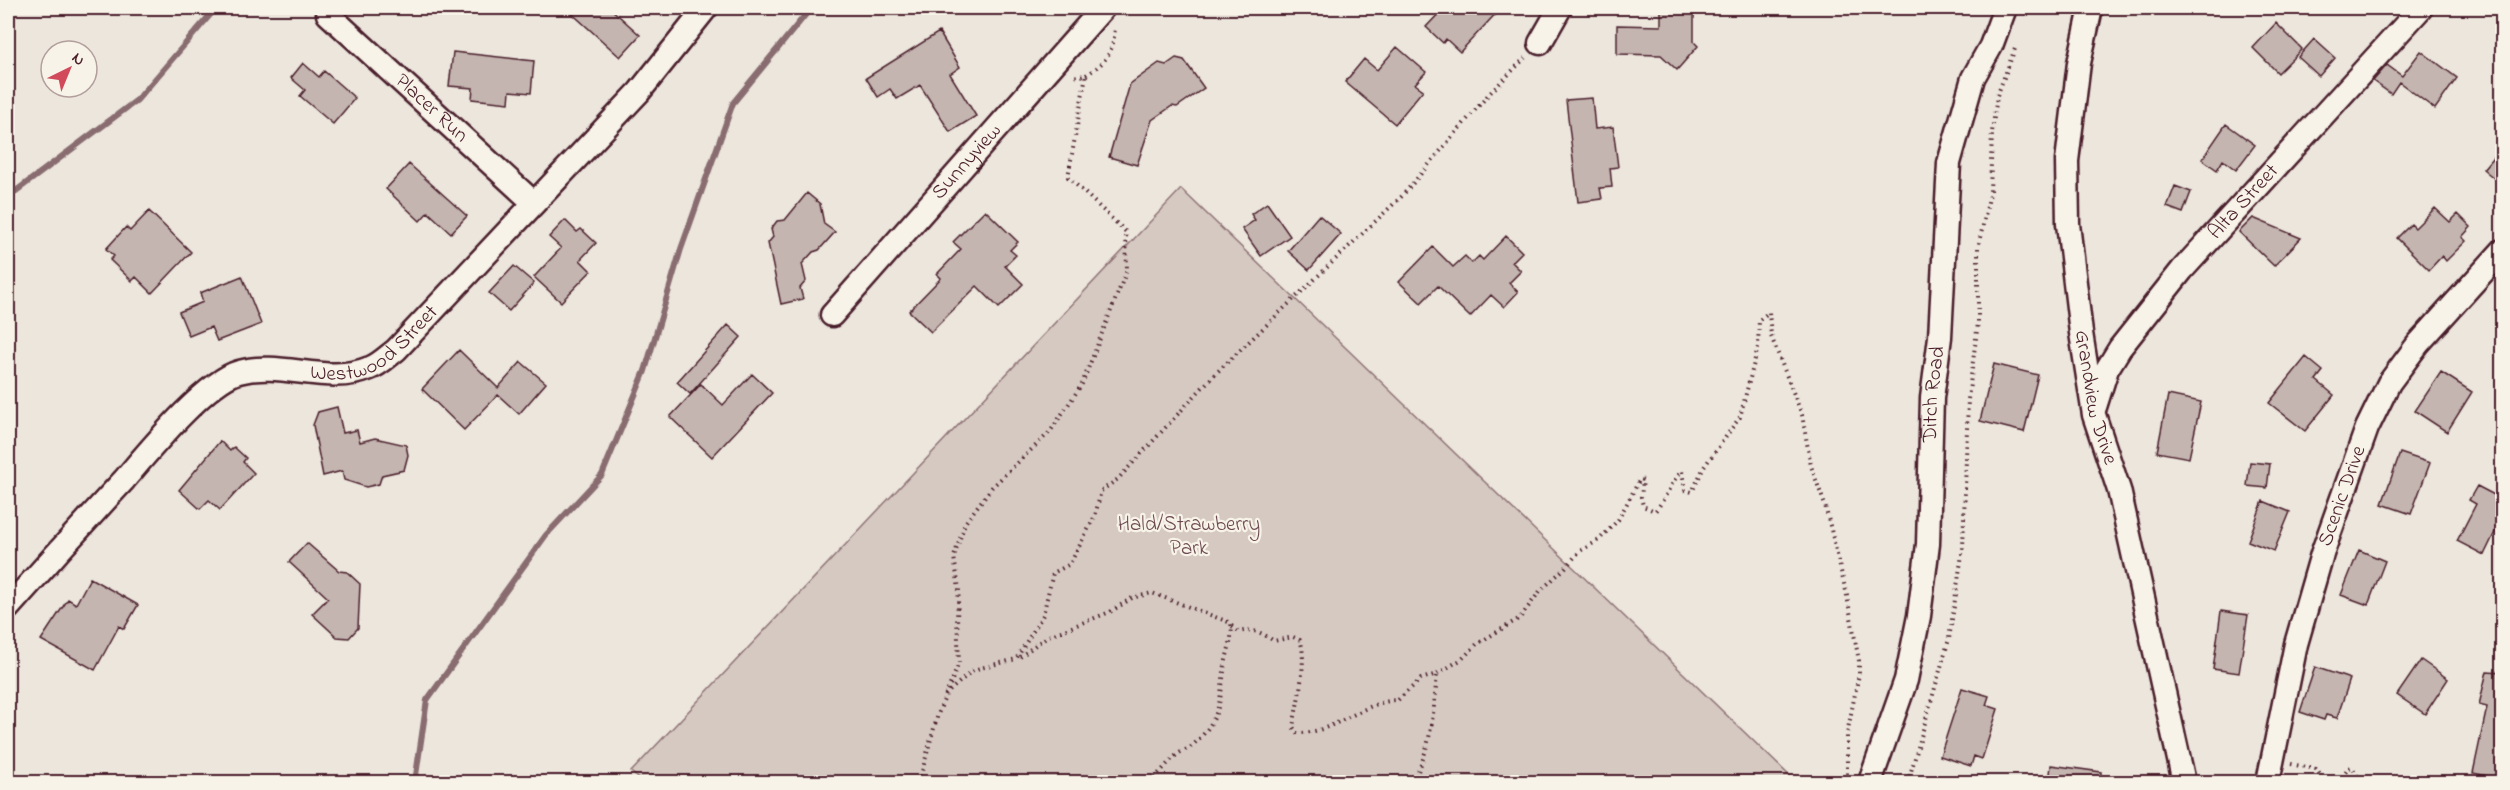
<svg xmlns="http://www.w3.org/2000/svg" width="2510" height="790" viewBox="0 0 2510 790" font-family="'Indie Flower',sans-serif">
<rect width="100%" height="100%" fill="#ece6dd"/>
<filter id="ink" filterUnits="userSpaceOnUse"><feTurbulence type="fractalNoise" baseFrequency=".0167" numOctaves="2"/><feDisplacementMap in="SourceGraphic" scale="12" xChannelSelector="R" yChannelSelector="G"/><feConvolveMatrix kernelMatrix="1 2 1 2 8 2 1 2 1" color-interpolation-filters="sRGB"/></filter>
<g filter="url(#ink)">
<path fill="#d5c9c2" stroke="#907476" stroke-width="1.5" d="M1181,189L1796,782H643L631,772Z"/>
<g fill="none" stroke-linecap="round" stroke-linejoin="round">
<path stroke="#896c6f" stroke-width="6" d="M8,197L137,100L216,8
M415,782L427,700L546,535L602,475L645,371L681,249L733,103L811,8"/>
</g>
<path fill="#c4b5b0" stroke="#4a1f2b" stroke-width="1.5" d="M566,8H610L640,35L620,57Z
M1444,8H1501L1460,52L1446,39L1443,43L1426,27Z
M1661,8H1694V42L1698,46L1677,70L1661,55L1617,54V25L1661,26Z
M2276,23L2302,49L2278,73L2253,48Z
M939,32L960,67L950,74L976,116L950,132L920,85L897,99L890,89L878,97L866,78Z
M2314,39L2335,58L2319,76L2298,57Z
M1397,47L1426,72L1415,84L1423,90L1395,124L1345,82L1364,59L1377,70Z
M2421,51L2457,78L2435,109L2399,82L2391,94L2373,81L2387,65L2402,76Z
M453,52L534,61L531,93L510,91L509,103L472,99L473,88L449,86Z
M1176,58L1184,60L1204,88L1177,107L1172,106L1152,120L1137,165L1109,157L1130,84L1159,63L1166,65Z
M303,63L319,77L324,71L355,98L333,124L300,96L305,90L291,78Z
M1592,98L1595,129L1613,127L1618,167L1610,168L1612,187L1600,188L1602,199L1578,202L1566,100Z
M2226,124L2255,145L2236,170L2223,160L2217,170L2202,159Z
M2502,146V185L2483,169Z
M409,164L467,216L451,233L428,212L420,221L386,189Z
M2175,186L2191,192L2183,213L2167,207Z
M807,193L820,204L824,224L835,232L819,250L813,252L802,264L806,281L800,288L803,299L781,304L768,243L773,237L771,229L777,221L785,220Z
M1267,203L1290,236L1261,256L1242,229L1255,220L1251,214Z
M2435,208L2450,222L2458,214L2471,227L2462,237L2466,241L2446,261L2442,256L2429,270L2397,238L2411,224L2415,228Z
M985,210L1018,242L1010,250L1016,255L1005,266L1023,284L999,308L977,286L931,332L909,311L941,278L937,274L961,249L953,242Z
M149,211L191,252L152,293L136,277L132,281L110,260L114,256L106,249L126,227L130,231Z
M1319,215L1341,234L1309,270L1288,251Z
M2253,218L2301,238L2274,266L2239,232Z
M565,220L577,232L581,229L596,243L580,260L591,271L561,302L534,277L561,248L549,237Z
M1506,236L1522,252L1512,262L1521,271L1509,283L1518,292L1504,307L1491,295L1470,317L1438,286L1421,303L1399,282L1433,247L1453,267L1465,256L1472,263L1479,256L1483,260Z
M514,266L534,283L509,311L489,293Z
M242,276L261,324L217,341L211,327L189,336L179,312L203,302L200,293Z
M728,325L741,337L690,394L677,382Z
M459,350L498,388L521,362L546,383L519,414L498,395L464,430L422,389Z
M2306,357L2323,371L2316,380L2334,395L2305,431L2269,403Z
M1994,364L2038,375L2024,432L1980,421Z
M2441,372L2472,392L2447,432L2415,411Z
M752,374L772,393L712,457L670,417L701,384L723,405Z
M2168,395L2201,402L2189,458L2157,452Z
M337,407L343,433L357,430L360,442L375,438L406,445L408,455L404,470L382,475L379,484L366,487L344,480L342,471L323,476L313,425L318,412Z
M220,441L230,451L234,447L246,458L243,462L254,473L220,510L209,500L200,509L179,490Z
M2400,453L2430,463L2411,514L2382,504Z
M2250,462L2270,464L2267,488L2247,486Z
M2477,486L2502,499V531L2497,528L2484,555L2457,541L2476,504L2469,500Z
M2263,501L2290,512L2274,551L2248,541Z
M307,543L339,571L347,572L360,584L358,628L349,638L337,637L312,614L328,598L289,562Z
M2359,550L2385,561L2368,605L2341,595Z
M90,578L138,605L124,629L119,626L95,670L41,640L68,599L76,604Z
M2221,611L2248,615L2239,673L2213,669Z
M2421,660L2448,679L2425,714L2397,695Z
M2315,667L2350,679L2337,718L2326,715L2324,720L2300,712Z
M2487,671L2502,672V779L2473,773L2487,707L2479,705Z
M1962,688L1989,696L1986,705L1998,709L1982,759L1974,756L1971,766L1940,756Z
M2051,765L2101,772V783H2049Z"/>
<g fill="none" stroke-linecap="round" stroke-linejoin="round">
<g stroke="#4a1f2b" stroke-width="27">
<g id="minor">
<path id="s1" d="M2091,8L2079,63L2067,161L2068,224L2081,333L2094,415L2119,490L2184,782"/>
<path id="s2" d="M328,14L534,203"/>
<path d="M1540,43L1560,8"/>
<path id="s3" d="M832,315L1103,8"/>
<path id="s4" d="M2095,407L2107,369L2120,348L2182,270L2421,8"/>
<path id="s5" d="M8,608C46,565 85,522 124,480C148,452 206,381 239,372C283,360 327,386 370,368C379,365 388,356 396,350L639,92L706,8"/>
<path id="s6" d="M1870,782L1906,680L1919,616L1928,544L1932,398L1940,337L1949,163L1973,78L1991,46L2005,8"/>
<path id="s7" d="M2268,782L2296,644L2322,554L2367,428L2389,383L2418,344L2502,251"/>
</g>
</g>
<path stroke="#4a1f2b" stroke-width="4" stroke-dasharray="1.5 4.5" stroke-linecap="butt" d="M1086,75C1107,62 1113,52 1115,28
M1232,627L1239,632C1254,628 1262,633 1274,641L1293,637L1300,640C1308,659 1297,705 1293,727L1297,733C1334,734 1363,701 1398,700L1421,679L1437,674L1462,659L1477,644L1520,618L1540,591L1564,569L1580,551L1599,540L1618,520L1640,479L1643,480L1641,497L1643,506L1655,511C1666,499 1670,483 1682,471L1685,490L1692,492L1704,467L1740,417L1758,347L1759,320L1769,312L1771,336L1802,415L1811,466L1825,505L1847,596L1859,661V674L1847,734V782
M1020,657L1046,637L1110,612L1132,598L1152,593L1231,623C1233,637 1229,646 1226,660C1219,696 1224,716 1194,744C1190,749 1183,750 1178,754C1167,762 1161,774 1148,782
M945,695L973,670L1016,659L1043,615L1053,573L1070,564L1095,516L1101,491L1118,479L1214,375L1402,196L1488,95L1525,58
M2291,764L2316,769L2325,782
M919,782L938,714L959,663L957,617L959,589L954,557L965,523L992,487L1050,432L1082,384L1127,270L1126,232L1068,177L1086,75L1072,77
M1413,782C1432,745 1433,715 1437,674
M1908,782L1949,639L1963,548L1968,399L1978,323V248L1990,193L1992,132L1997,96L2016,46
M2338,782L2349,768L2352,767L2361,782"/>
<use href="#minor" stroke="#f7f3e8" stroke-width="22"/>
</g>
</g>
<g text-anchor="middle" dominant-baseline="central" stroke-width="4.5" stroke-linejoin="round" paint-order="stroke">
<g font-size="21" fill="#4a1f2b" stroke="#f7f3e8">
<text stroke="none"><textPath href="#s2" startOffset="140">Placer Run</textPath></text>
<text stroke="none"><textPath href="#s3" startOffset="204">Sunnyview</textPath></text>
<text stroke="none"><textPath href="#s4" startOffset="256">Alta Street</textPath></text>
<text stroke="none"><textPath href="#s5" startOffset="478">Westwood Street</textPath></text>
<text stroke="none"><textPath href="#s6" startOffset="396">Ditch Road</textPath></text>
<text stroke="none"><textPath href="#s1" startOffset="394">Grandview Drive</textPath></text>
<text stroke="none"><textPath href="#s7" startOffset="296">Scenic Drive</textPath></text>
</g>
<g font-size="21" fill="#6d4a51" stroke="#f7f3e8">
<text x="1189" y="525">Hald/Strawberry<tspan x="1189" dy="24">Park</tspan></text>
</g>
</g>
<rect width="2510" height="790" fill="none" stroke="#f7f3e8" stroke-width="30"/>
<rect x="15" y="15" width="2480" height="760" fill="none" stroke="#4a1f2b" stroke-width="2" filter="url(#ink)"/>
<g transform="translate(69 69) rotate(43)"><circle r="28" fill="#f7f3e8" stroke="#b29e9c" stroke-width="1.5"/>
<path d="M0-4.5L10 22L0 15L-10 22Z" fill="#d1495b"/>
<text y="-9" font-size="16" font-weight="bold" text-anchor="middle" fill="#4a1f2b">N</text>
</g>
</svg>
